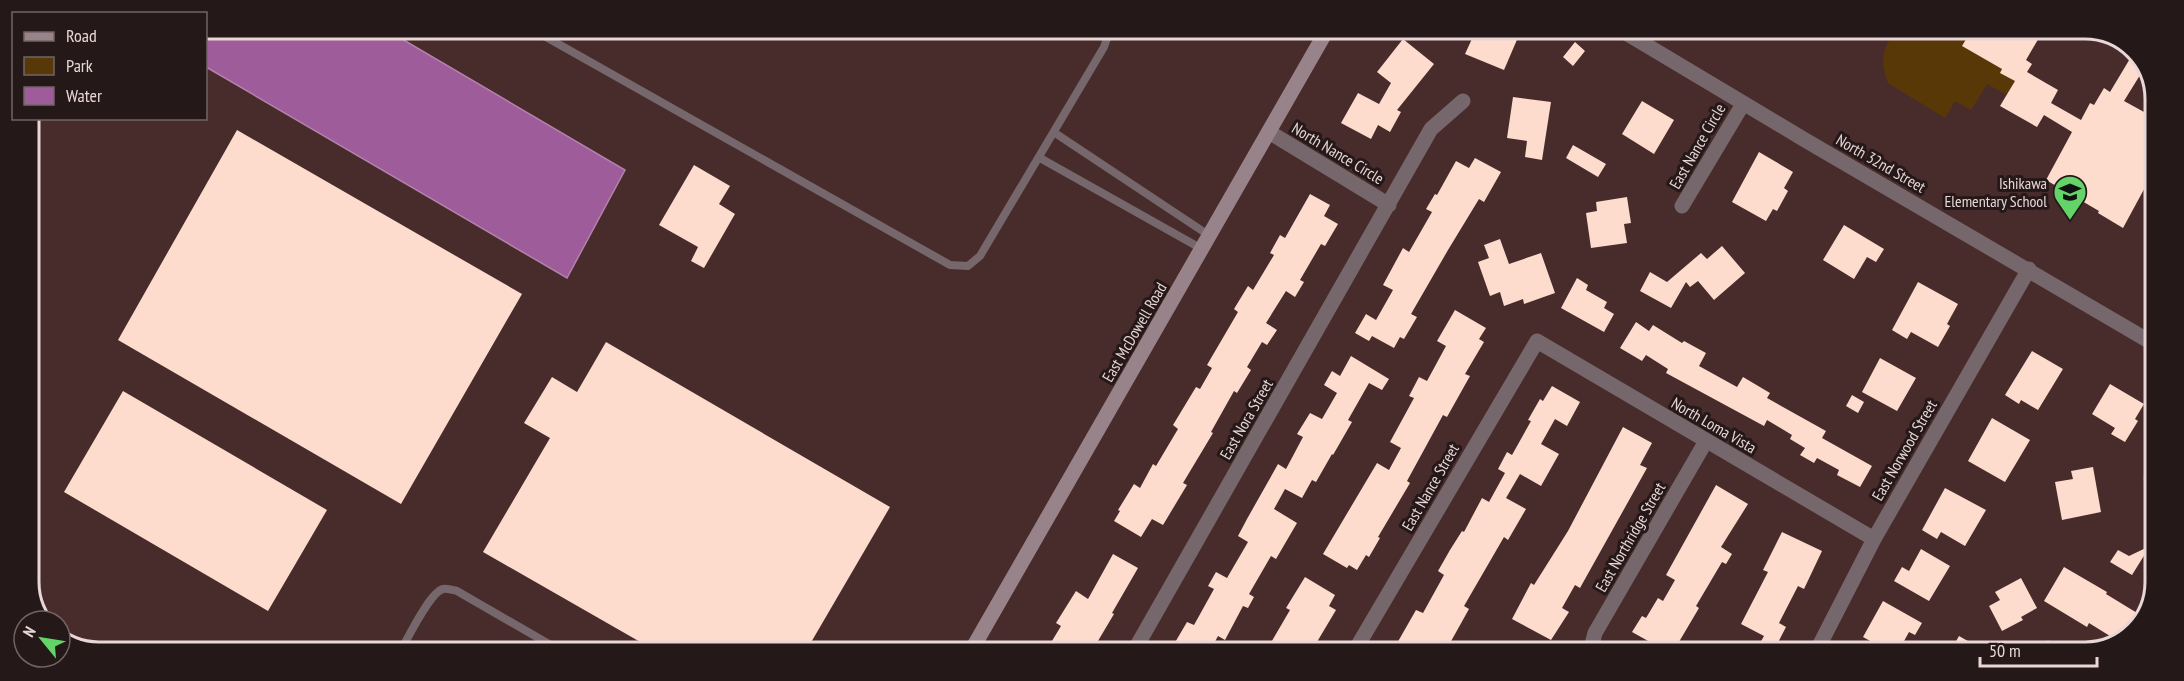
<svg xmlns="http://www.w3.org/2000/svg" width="2184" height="681" viewBox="0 0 2184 681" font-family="'PT Sans Narrow',sans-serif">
<rect width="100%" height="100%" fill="#482c2c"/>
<path fill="#593808" d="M1895,31H1971L1962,46L2002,69L2001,73L2015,81L2007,95L1987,84L1971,110L1955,101L1945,118L1888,83C1880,59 1882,51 1895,31Z"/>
<path fill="#9f5c9a" stroke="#b581ac" stroke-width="1.5" d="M206,29H385L625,170L567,278L206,67Z"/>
<path fill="#fddcce" d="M1476,30H1508L1519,35L1504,70L1465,54Z
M1971,31H2043L2026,60L2032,64L2027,72L2058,90L2051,103L2081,120L2090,103L2094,105L2104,88L2110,92L2134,52L2141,56L2145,67L2124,101L2155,118V169L2123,228L2098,213L2099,211L2046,180L2072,132L2044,115L2037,127L2000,106L2015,81L2000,73L2002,69L1962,46Z
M1403,39L1434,64L1397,110L1401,112L1390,132L1378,125L1371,139L1341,123L1358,93L1379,104L1391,83L1377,72Z
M1575,42L1585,51L1573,66L1563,57Z
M1513,97L1551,102L1542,160L1525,157L1527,141L1507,138Z
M1642,101L1674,120L1654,154L1622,134Z
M237,130L522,294L401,504L118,340Z
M1573,145L1606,164L1598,177L1566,158Z
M1759,152L1793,172L1784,188L1788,191L1777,211L1773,209L1766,221L1732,202Z
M1475,158L1501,172L1484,202L1479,199L1448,250L1411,314L1417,317L1404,339L1400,337L1394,348L1372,336L1369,341L1355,333L1366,314L1376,320L1393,290L1383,285L1403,248L1409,252L1432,212L1426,209L1435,194L1437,195L1456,161L1469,168Z
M694,165L730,186L719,204L735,214L704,268L691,261L698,247L659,225Z
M1310,194L1330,205L1324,216L1338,224L1325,246L1321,244L1300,280L1304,282L1295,297L1286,291L1266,323L1277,330L1267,345L1262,342L1247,367L1251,370L1237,393L1234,391L1211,432L1213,433L1183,483L1187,485L1163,525L1152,519L1141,537L1114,521L1120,511L1118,510L1134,484L1140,488L1153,464L1156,466L1178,429L1173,425L1196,387L1200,389L1212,368L1207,365L1238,312L1234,309L1248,286L1253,290L1274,255L1270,253L1280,235L1285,238Z
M1627,197L1631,223L1624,224L1627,243L1591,248L1586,213L1597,211L1596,202Z
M1844,225L1884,249L1876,262L1867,257L1854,279L1823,260Z
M1500,239L1509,264L1541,253L1555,293L1524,304L1523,299L1504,306L1500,292L1490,296L1478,262L1489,258L1484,245Z
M1722,246L1745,273L1714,300L1698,281L1690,287L1686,282L1671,308L1640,291L1650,272L1667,282L1701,253L1707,259Z
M1577,278L1588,285L1586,290L1607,302L1604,308L1614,314L1604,332L1561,308Z
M1918,282L1958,304L1947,324L1950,326L1938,347L1911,332L1907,339L1892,330Z
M1455,310L1486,328L1479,339L1484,342L1465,374L1470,376L1447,417L1443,415L1407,481L1410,483L1378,537L1380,538L1369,557L1366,555L1357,570L1349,565L1347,568L1323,554L1377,463L1389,470L1401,448L1390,442L1414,398L1409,396L1419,377L1427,381L1446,346L1437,341Z
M1636,322L1649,331L1653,325L1682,343L1684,341L1706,353L1699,366L1737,387L1743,377L1770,393L1767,398L1826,431L1822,438L1872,466L1860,487L1837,475L1839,470L1817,458L1814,463L1800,455L1805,448L1790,439L1792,435L1767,420L1764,426L1666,373L1668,369L1646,355L1642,361L1620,348Z
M606,342L890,507L806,651H656L483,552L550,438L524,423L552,377L577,392Z
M2032,351L2063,369L2038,410L2021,400L2019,404L2005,395Z
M1351,356L1389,379L1382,390L1369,383L1348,420L1352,422L1333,455L1332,454L1316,482L1312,480L1302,498L1285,489L1274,509L1297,523L1276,559L1271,556L1249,594L1254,597L1248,608L1243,606L1225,640L1218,636L1210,651H1170L1187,622L1194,625L1214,589L1208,586L1216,572L1227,578L1248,542L1238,536L1247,519L1278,464L1286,469L1303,437L1297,434L1310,413L1322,419L1337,393L1324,385L1332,371L1340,376Z
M1880,358L1916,378L1897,411L1862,392Z
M2110,384L2144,404L2135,419L2138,421L2125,442L2111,434L2115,428L2092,414Z
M1552,386L1580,402L1567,426L1555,419L1541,444L1559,454L1541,486L1520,474L1506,498L1526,509L1508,540L1504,537L1464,606L1469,609L1445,652H1392L1416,610L1423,613L1444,575L1438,571L1450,550L1462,531L1464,532L1482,498L1489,502L1505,473L1498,469L1507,452L1512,455L1531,421L1528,420L1540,399L1543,401Z
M123,391L327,510L268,611L64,492Z
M1852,395L1864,402L1858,413L1846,406Z
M1992,418L2030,440L2005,482L1968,461Z
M1623,427L1652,443L1640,465L1647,468L1580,588L1575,585L1562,608L1569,612L1551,640L1512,619L1531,583L1534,585L1568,531Z
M2093,467L2101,512L2062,520L2055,482L2073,479L2071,471Z
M1716,485L1748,504L1721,547L1732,554L1726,564L1722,562L1696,606L1699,608L1673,652H1668L1632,632L1642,616L1646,618L1658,598L1663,601L1675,580L1666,575Z
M1945,488L1986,510L1965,546L1941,532L1937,539L1922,530Z
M1782,532L1822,551L1804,589L1798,586L1779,623L1786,627L1773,652H1755L1764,636L1741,624L1768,572L1763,570Z
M2150,546L2132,575L2110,562L2118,550L2129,556Z
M1921,549L1950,566L1929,601L1894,581L1902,567L1909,571Z
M1113,554L1138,568L1112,613L1114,614L1092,651H1046L1061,626L1056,623L1076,591L1088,599Z
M2064,567L2107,592L2106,594L2142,616L2128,638L2118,641L2089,623L2087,627L2044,601Z
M1305,577L1335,595L1329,606L1336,610L1311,652L1266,651L1290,610L1286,608Z
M2021,578L2037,608L2021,617L2023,620L2002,631L1989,606L2000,600L1995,592Z
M1883,601L1922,623L1915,635L1909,632L1898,652H1890L1863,637Z
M1959,636L1966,640L1990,652H1950Z"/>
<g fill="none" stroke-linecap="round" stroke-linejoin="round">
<path stroke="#75676c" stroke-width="8" d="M532,29L546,37
M551,29L546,37L950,265L968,266L980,256L1104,47L1110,30
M1055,133L1210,236
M1040,158L1202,249
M401,650C408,638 430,592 443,589C447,588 453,590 457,591L561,651"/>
<path stroke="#75676c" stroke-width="15" d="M1269,132L1389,205
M1682,206L1743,104
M2151,479L2154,475
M1134,651L1431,129L1463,101
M1354,652L1537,341L1874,539
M1590,652L1595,633L1706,441
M1816,652L1874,539L2029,269
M2045,652L2048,648L2055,652"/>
<path stroke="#75676c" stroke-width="15" d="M1621,30L1805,140L2154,344"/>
<path stroke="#99838b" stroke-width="15" d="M971,651L1327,30"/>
</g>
<defs>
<g id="school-pin" transform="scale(1.725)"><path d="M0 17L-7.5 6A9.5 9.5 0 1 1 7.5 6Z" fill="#63d468" stroke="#251818"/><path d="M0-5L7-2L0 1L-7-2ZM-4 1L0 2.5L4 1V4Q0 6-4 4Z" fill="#111"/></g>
</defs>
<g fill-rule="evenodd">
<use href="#school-pin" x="2070" y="192"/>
</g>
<g text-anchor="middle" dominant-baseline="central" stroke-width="6" stroke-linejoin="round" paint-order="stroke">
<g font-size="16" fill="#e9d6d6" stroke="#251818">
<text transform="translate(1697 146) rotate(-60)">East Nance Circle</text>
<text transform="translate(1338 153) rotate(31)">North Nance Circle</text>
<text transform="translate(1881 163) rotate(30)">North 32nd Street</text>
<text transform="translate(1134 332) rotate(-60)">East McDowell Road</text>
<text transform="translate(1246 419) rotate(-60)">East Nora Street</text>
<text transform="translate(1714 425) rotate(30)">North Loma Vista</text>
<text transform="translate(1904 450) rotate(-60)">East Norwood Street</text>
<text transform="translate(1430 487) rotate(-60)">East Nance Street</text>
<text transform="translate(1630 537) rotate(-60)">East Northridge Street</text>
</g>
<g font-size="16" fill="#e9d6d6" stroke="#251818" text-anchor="end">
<text x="2047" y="183">Ishikawa<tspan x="2047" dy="18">Elementary School</tspan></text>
</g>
</g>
<path d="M0 0H2184V681H0ZM99 39H2085A60 60 0 0 1 2145 99V582A60 60 0 0 1 2085 642H99A60 60 0 0 1 39 582V99A60 60 0 0 1 99 39Z" fill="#251818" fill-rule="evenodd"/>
<path fill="none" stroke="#e9d6d6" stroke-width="3" d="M99 39H2085A60 60 0 0 1 2145 99V582A60 60 0 0 1 2085 642H99A60 60 0 0 1 39 582V99A60 60 0 0 1 99 39Z"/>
<rect x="12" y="12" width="195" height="108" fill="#251818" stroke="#736464" stroke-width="1.5"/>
<rect x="24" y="32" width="30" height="9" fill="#99838b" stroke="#736464" stroke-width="1.5"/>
<text x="66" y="42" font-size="18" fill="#e9d6d6">Road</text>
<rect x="24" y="57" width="30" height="18" fill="#593808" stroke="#736464" stroke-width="1.5"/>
<text x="66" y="72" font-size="18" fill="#e9d6d6">Park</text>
<rect x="24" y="87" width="30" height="18" fill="#9f5c9a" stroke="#736464" stroke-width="1.5"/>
<text x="66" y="102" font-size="18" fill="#e9d6d6">Water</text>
<g transform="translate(42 639) rotate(300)"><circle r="28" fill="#251818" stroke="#736464" stroke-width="1.5"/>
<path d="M0-4.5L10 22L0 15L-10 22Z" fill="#63d468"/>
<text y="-9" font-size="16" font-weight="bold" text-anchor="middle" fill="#e9d6d6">N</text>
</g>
<path d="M1980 657v9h117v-9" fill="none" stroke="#e9d6d6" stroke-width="3"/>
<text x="1989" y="657" font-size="18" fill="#e9d6d6" stroke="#251818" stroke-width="4.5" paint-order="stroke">50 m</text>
</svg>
